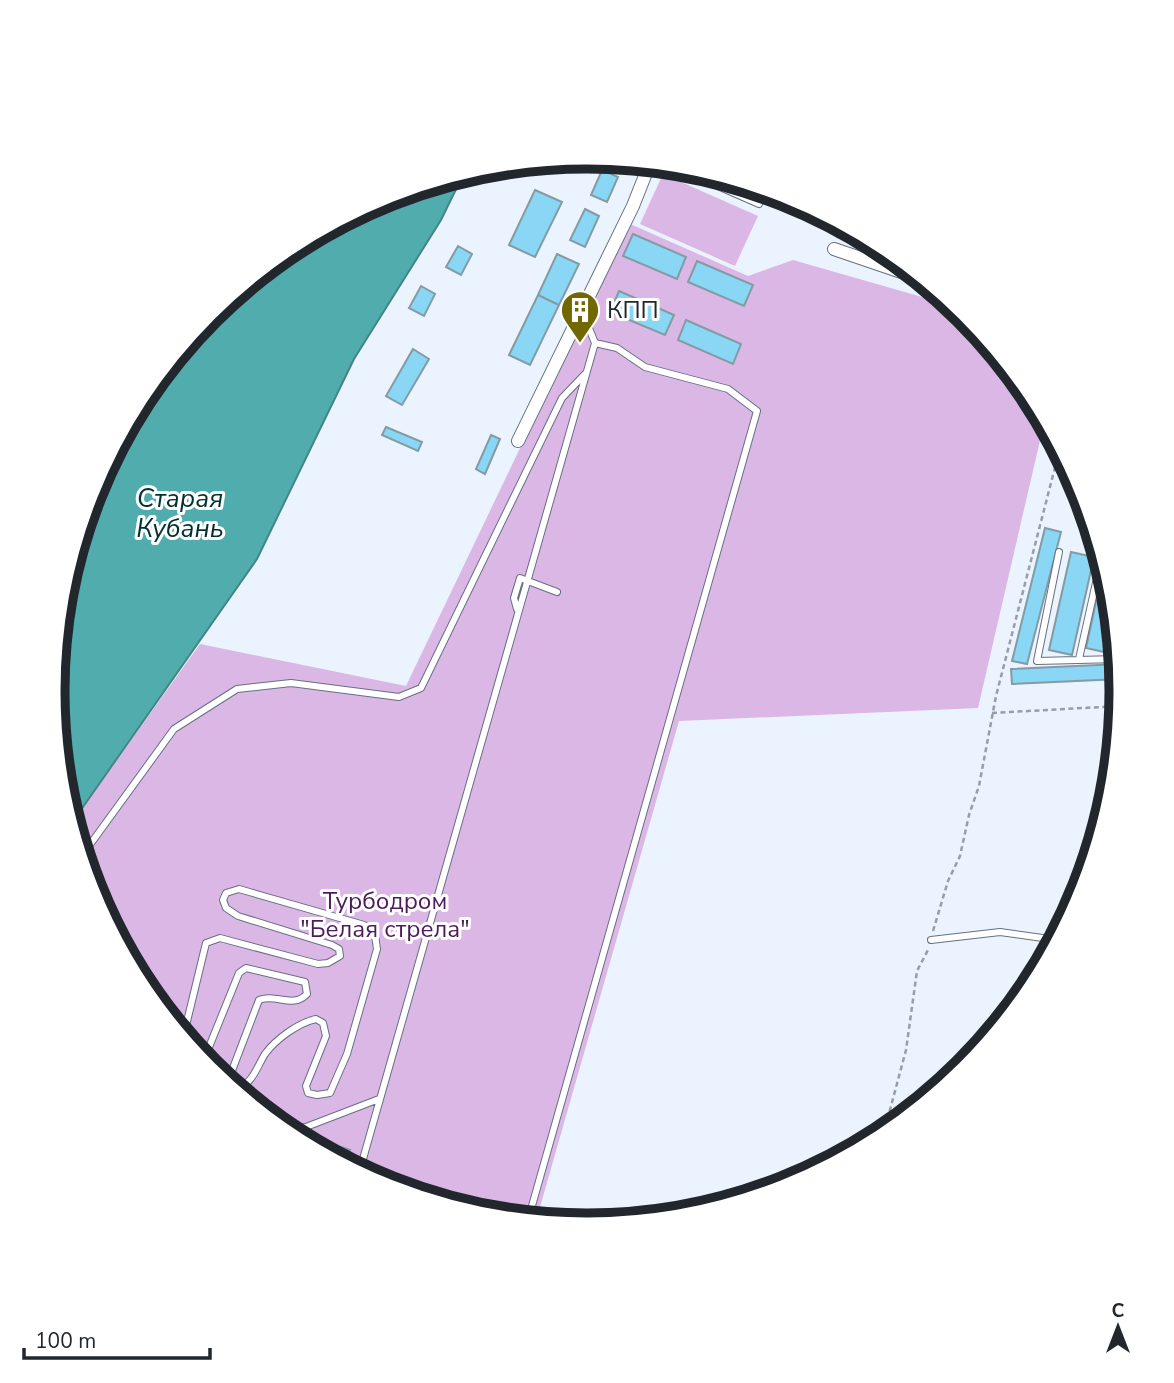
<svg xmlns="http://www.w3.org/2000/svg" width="1174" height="1383" viewBox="0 0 1174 1383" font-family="'Nunito Sans',sans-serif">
<rect width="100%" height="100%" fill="#ebf3fe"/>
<path fill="#dbb7e6" d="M663,174L758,216L735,266L640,224Z
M628,223L748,276L793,260L957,307L1032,395L1045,419L978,708L679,721L536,1221L482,1216L382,1185L290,1136L209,1069L142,988L93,896L71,824L200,644L406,686Z"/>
<path fill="#51adad" stroke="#438587" stroke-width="2" d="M464,173L441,220L354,359L257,559L71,824L63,795L53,692L63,587L93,487L143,394L209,313L290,247L383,198Z"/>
<path fill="#89d6f5" stroke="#849ba4" stroke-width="2" d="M602,170L618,177L607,202L591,195Z
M535,190L562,202L535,257L509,245Z
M585,209L599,216L585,247L570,240Z
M633,234L686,257L677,279L623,256Z
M458,246L472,254L461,275L446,267Z
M557,254L579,264L559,305L538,295Z
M697,261L753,285L744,306L688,282Z
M421,286L435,294L424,316L409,308Z
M619,291L674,315L665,335L610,312Z
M538,295L559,305L530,365L509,355Z
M686,320L741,344L733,364L678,340Z
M413,349L429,359L402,405L386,396Z
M386,427L422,442L418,451L382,435Z
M491,435L500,439L485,474L476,469Z
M1045,528L1061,532L1027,664L1012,661Z
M1071,552L1094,557L1072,655L1049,650Z
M1104,564L1111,588L1116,639L1113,654L1086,648Z
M1119,664L1120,679L1012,684L1011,669Z
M332,1144L350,1150L345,1165L328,1156Z"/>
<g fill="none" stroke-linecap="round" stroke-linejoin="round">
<g stroke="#657081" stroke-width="8">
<path id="service" d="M707,172L704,180L759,204L765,190
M1059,552L1037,661L1118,659
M517,609L514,598L520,578L557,592
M1079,659L1101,560
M81,857L174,729L237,689L291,683L399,697L421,688L562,398L585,374
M931,940L1000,932L1057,940
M183,1038L206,943L220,938L318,964L328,963L340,956L339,949L332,945L238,916L226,908L223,900L226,893L239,889L364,925L375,935L377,949L347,1054L330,1093L317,1095L308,1093L306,1086L326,1036L323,1023L316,1019C298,1023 276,1039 265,1054C256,1068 252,1088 232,1088
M200,1059L207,1052L239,973L246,968L305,982L307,994C293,1009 276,993 259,1000L228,1081L229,1086
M306,1127L314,1149
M281,1128L306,1127L379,1099
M359,1173L595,343L582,311
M528,1220L757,411L728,389L645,367L617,348L595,343"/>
</g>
<g stroke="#657081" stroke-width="14">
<path id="minor" d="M834,249L922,279
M518,441L633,206L648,168L634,162"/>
</g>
<path stroke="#979ea7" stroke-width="2.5" stroke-dasharray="5 3.5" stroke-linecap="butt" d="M837,238L842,224
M992,713L1120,706
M933,931L948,881L960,856L969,815L979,786L996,696L1060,448
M883,1136L906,1050L917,971L929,948"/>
<use href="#service" stroke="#fff" stroke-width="6"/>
<use href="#minor" stroke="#fff" stroke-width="12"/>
</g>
<defs>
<g id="building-pin" transform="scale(2.0125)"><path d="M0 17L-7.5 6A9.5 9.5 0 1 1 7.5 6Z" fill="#716800" stroke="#fff"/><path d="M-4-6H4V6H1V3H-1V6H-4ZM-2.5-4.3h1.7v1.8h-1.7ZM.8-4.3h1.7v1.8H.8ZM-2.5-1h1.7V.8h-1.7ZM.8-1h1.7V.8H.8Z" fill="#fff"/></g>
</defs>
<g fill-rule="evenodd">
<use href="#building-pin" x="580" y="310"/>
</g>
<g text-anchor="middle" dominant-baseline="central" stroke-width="6" stroke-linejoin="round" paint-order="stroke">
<g font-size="24" fill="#22272e" stroke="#fff" text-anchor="start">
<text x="607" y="310">КПП</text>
</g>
<g font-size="24" fill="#4e1c5c" stroke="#fff">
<text x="385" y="901">Турбодром<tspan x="385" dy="28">"Белая стрела"</tspan></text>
</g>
<g font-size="26" font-style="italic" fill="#023131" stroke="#fff">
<text x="180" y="498">Старая<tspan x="180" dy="30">Кубань</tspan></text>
</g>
</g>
<path d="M0 0H1174V1383H0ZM65 691a522 522 0 1 1 1044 0a522 522 0 1 1-1044 0Z" fill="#fff" fill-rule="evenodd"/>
<path fill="none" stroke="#22272e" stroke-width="9" d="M65 691a522 522 0 1 1 1044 0a522 522 0 1 1-1044 0Z"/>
<g transform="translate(1118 1327)" stroke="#ffffff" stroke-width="5" paint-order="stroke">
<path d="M0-5L12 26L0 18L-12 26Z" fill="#22272e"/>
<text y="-10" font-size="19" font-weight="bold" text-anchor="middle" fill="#22272e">С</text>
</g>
<path d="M24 1348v10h186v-10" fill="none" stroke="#22272e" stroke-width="3.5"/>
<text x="35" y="1348" font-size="21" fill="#22272e" stroke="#ffffff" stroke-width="5" paint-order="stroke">100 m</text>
</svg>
